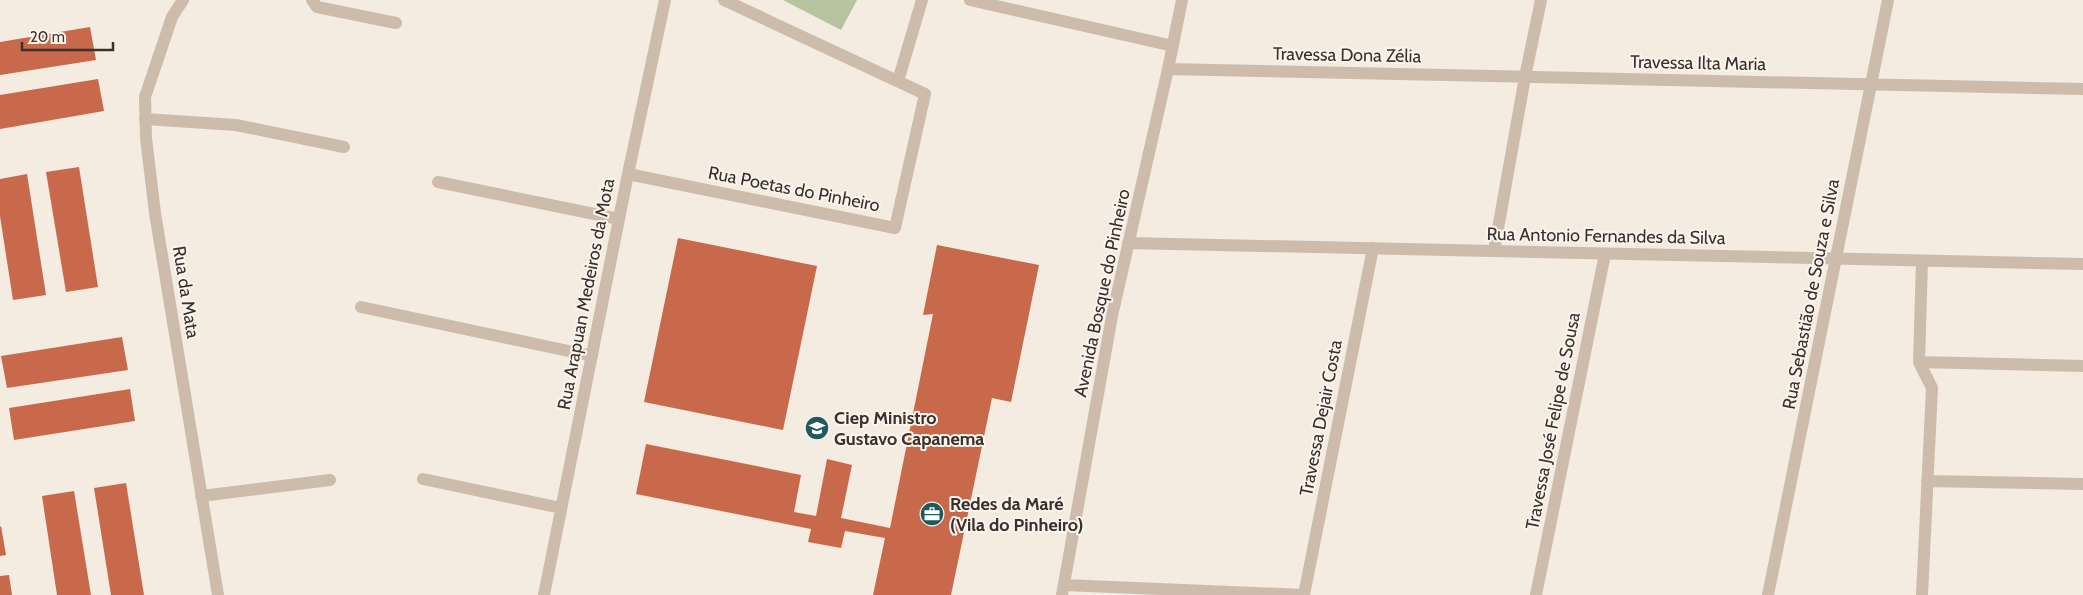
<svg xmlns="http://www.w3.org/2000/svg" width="2083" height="595" viewBox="0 0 2083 595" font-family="Cabin,sans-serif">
<rect width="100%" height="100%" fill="#f4ebe1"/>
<path fill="#b8c4a0" d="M783,0H857L841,30Z"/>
<path fill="#c8694b" d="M90,27L96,60L0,75V42Z
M98,79L104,111L0,129V95Z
M79,167L98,287L66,292L46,172Z
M27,174L46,295L13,300L0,216V179Z
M678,238L817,266L783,430L644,402Z
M937,245L1039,265L1011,402L992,398L951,595H873L885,538L845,531L841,548L808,542L811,529L636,494L646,444L801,475L794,512L816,516L827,459L852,465L841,518L890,528L933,314L923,315Z
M122,337L128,370L7,388L1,356Z
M130,389L135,421L14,440L9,408Z
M126,483L144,595H111L94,488Z
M74,491L91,595H57L42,496Z
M1,526L6,555L0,556V527Z
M9,575L12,595H0V576Z"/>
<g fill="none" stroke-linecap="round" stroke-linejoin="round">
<path stroke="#cdbbac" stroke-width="12" d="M183,0L172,17L145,97L146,138L155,213L218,595
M312,0L317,7L396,23
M970,0L1173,46
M1168,69L2083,89
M898,81L922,0
M145,119L236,125L344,147
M628,174L895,228L925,94L724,0
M438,182L619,219
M1128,243L2083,264
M1494,251L1525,77L1541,0
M1922,261L1919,362L1932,388L1922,595
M361,307L592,356
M1919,362L2083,366
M423,479L561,508
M1927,481L2083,484
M201,496L330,480
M1064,585L1304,595
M544,595L628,174L665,0
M1062,595L1112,316L1168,69L1182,0
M1304,595L1373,248
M1536,595L1605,254
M1768,595L1888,0"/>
</g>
<defs>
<g id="school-disc" transform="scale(1.25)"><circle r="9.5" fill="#1f5a5e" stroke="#fbf5ee"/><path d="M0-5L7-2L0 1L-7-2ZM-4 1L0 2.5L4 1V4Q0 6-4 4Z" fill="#fff"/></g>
<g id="office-disc" transform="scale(1.25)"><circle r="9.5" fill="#1f5a5e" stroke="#fbf5ee"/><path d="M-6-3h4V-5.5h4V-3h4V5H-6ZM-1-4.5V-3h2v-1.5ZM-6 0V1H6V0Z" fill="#fff"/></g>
</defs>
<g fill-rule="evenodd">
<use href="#school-disc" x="817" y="428"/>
<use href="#office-disc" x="932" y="514"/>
</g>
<g text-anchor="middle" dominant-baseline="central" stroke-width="4" stroke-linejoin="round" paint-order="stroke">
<g font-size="18" fill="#3b302b" stroke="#fbf5ee">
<text transform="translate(1347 55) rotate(1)">Travessa Dona Zélia</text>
<text transform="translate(1698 63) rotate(1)">Travessa Ilta Maria</text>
<text transform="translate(794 189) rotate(11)">Rua Poetas do Pinheiro</text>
<text transform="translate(1606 236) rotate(1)">Rua Antonio Fernandes da Silva</text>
<text transform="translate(186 292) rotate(81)">Rua da Mata</text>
<text transform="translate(1102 293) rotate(-78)">Avenida Bosque do Pinheiro</text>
<text transform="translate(586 294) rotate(-79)">Rua Arapuan Medeiros da Mota</text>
<text transform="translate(1811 294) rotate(-79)">Rua Sebastião de Souza e Silva</text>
<text transform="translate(1321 418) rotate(-79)">Travessa Dejair Costa</text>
<text transform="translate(1553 421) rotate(-79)">Travessa José Felipe de Sousa</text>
</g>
<g font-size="18" font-weight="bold" fill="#3b302b" stroke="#fbf5ee" text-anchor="start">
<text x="834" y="418">Ciep Ministro<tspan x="834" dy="21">Gustavo Capanema</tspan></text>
<text x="950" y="504">Redes da Maré<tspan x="950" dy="21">(Vila do Pinheiro)</tspan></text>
</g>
</g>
<path d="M22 42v8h91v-8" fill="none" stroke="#3b302b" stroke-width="2.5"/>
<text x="30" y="42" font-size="15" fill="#3b302b" stroke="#fbf5ee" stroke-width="4" paint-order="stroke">20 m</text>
</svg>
